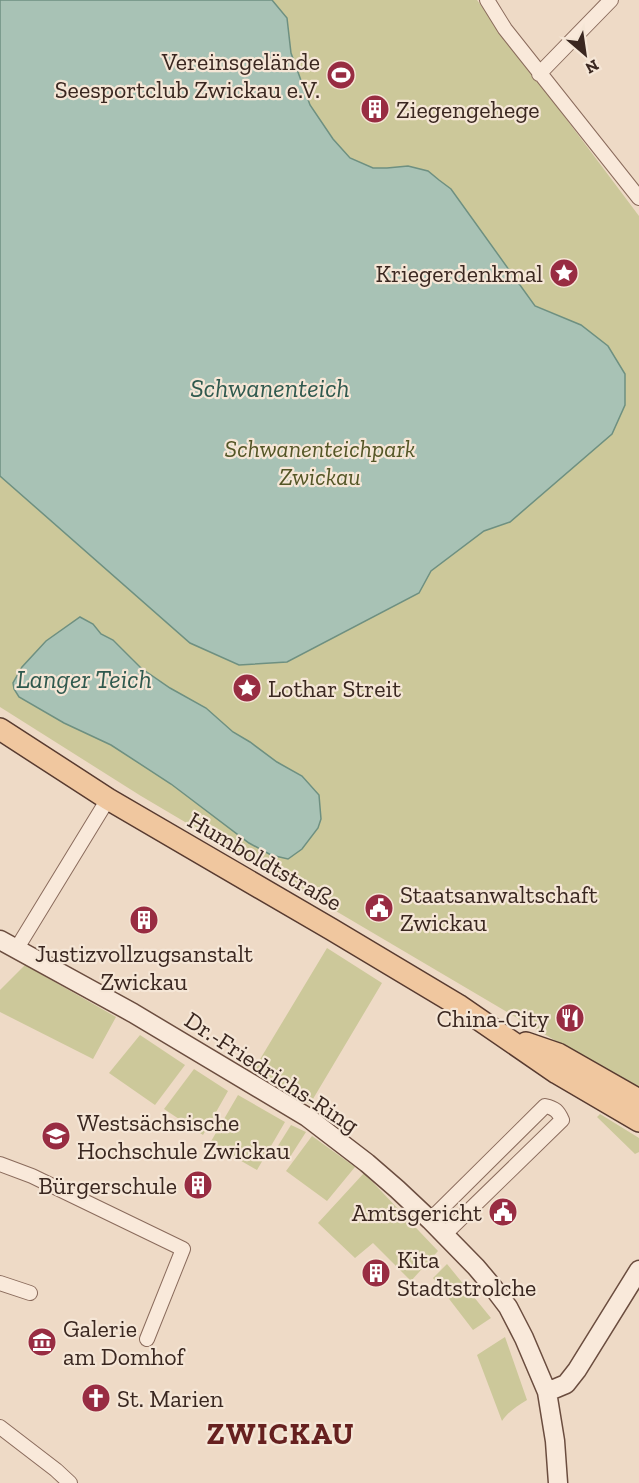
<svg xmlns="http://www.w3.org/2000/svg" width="639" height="1483" viewBox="0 0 639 1483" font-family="'Zilla Slab',serif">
<rect width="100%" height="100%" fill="#eedac6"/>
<path fill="#ccc89a" d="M0,0H477L639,216V1090L141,796L0,707Z
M327,948L382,983L310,1104L253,1071Z
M25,965L116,1017L93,1059L0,1012V990Z
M140,1035L185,1065L155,1105L109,1073Z
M194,1069L228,1091L203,1135L164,1109Z
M238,1095L285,1122L257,1170L210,1143Z
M600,1114L639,1138V1152L635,1154L597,1117Z
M291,1125L306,1132L290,1157L276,1149Z
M312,1136L355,1167L327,1201L286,1171Z
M364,1173L438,1251L411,1281L373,1243L355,1258L318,1223Z
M447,1264L491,1318L473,1330L433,1278Z
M505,1337L527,1400C517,1406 509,1411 502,1421L477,1355Z"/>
<path fill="#a8c2b5" stroke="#6e9081" stroke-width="1.5" d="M0,0H272L287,18L291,53L310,105L333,139L350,158L373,168H387L408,166L428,171L439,180L451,189L535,306L581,325L608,346L625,374V405L612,434L510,522L484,531L431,571L419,593L287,662L239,665L190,643L0,476Z
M80,617L93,624L101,634L113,640L141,668L170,688L206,708L233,732L250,742L277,762L302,776L319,795L321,819L318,828L302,849L288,859L271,855L249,843L171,784L111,745L64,723L19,697L14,689L13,683L22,667L46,641Z"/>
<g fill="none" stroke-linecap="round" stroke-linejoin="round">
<g stroke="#8a6b5c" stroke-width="16">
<path id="street" d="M487,0L505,29L639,198
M539,74L611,0
M17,948L108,799
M0,1164L32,1176L183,1249L147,1339
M430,1220L545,1106C555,1108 558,1111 562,1120L445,1234
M0,1283L30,1293
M0,1427L56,1470L70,1483"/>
</g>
<g stroke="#6b4d3f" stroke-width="21">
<path id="secondary" d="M0,940L133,1013L307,1117L367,1163L397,1189L430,1220L476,1267L492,1286L508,1307L524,1338L547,1392L555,1441L558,1483
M547,1392L566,1384L577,1370L639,1270"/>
</g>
<g stroke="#583b30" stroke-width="24">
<path id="primary" d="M0,729L108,799L331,929L458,1005L557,1073L639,1121
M526,1043L558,1054L639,1100"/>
</g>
<use href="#street" stroke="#f9e9da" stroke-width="14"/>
<use href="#secondary" stroke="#f9e9da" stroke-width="18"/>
<use href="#primary" stroke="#f0c79f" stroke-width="21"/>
</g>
<defs>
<g id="stadium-disc" transform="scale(1.5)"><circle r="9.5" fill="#982c42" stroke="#f5e6d6"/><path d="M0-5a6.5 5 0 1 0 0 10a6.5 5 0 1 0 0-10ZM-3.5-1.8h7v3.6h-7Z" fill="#fff"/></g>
<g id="building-disc" transform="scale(1.5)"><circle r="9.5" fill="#982c42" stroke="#f5e6d6"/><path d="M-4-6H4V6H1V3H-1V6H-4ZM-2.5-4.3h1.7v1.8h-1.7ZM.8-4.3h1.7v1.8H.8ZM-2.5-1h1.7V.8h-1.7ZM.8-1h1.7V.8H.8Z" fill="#fff"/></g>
<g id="sight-disc" transform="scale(1.5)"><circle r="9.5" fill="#982c42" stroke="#f5e6d6"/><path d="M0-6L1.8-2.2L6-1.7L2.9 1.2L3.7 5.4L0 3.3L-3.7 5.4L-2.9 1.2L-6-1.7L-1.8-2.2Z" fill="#fff"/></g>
<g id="civic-disc" transform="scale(1.5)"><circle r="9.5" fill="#982c42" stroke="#f5e6d6"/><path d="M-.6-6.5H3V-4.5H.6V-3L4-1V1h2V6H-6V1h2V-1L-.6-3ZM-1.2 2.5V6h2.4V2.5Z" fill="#fff"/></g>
<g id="restaurant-disc" transform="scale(1.5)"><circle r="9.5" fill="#982c42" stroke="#f5e6d6"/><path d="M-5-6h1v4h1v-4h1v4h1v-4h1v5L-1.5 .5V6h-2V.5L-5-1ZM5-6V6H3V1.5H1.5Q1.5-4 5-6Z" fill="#fff"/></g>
<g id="university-disc" transform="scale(1.5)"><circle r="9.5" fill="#982c42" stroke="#f5e6d6"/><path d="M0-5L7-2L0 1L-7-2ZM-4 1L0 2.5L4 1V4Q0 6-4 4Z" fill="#fff"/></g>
<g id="museum-disc" transform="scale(1.5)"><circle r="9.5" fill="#982c42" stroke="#f5e6d6"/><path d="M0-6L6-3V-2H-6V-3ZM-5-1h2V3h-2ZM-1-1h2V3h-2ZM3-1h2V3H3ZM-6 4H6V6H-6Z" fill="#fff"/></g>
<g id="church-disc" transform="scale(1.5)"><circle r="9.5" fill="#982c42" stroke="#f5e6d6"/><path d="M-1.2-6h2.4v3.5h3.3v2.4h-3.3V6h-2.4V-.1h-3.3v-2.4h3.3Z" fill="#fff"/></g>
</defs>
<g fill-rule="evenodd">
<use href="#stadium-disc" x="341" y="75"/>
<use href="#building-disc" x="375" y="109"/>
<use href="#sight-disc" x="564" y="273"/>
<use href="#sight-disc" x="247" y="688"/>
<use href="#civic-disc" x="379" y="908"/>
<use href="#building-disc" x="144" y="920"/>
<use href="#restaurant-disc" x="570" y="1018"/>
<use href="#university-disc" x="56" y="1136"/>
<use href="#building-disc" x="198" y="1185"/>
<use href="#civic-disc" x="503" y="1212"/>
<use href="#building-disc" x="376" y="1273"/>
<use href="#museum-disc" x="42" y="1342"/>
<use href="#church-disc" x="96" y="1398"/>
</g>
<g text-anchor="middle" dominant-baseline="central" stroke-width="4.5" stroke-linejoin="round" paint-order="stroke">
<g font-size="24" fill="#3a2720" stroke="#f5e6d6" text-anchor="start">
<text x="320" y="61" text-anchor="end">Vereinsgelände<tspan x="320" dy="28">Seesportclub Zwickau e.V.</tspan></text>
<text x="396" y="109">Ziegengehege</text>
<text x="543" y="273" text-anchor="end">Kriegerdenkmal</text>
<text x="268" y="688">Lothar Streit</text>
<text x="400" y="894">Staatsanwaltschaft<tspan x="400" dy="28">Zwickau</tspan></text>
<text x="144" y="953" text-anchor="middle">Justizvollzugsanstalt<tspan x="144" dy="28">Zwickau</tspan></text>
<text x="549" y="1018" text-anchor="end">China-City</text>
<text x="77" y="1122">Westsächsische<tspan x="77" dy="28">Hochschule Zwickau</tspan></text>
<text x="177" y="1185" text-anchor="end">Bürgerschule</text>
<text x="482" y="1212" text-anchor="end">Amtsgericht</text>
<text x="397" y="1259">Kita<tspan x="397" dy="28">Stadtstrolche</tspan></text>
<text x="63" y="1328">Galerie<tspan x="63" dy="28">am Domhof</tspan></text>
<text x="117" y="1398">St. Marien</text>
</g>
<g font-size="24" font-style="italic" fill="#545626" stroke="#f5e6d6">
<text x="320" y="448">Schwanenteichpark<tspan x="320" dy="28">Zwickau</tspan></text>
</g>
<g font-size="24" fill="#3a2720" stroke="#f5e6d6">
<text transform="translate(265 861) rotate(30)">Humboldtstraße</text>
<text transform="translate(272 1072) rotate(33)">Dr.-Friedrichs-Ring</text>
</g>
<g font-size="26" font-style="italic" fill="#2f594e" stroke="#f5e6d6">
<text x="270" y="388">Schwanenteich</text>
<text x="84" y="679">Langer Teich</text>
</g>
<g font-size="30" font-weight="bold" letter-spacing="1.5" fill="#66201f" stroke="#f5e6d6">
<text x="281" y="1434">ZWICKAU</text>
</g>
</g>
<g transform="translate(585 54) rotate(151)" stroke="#f5e6d6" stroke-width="4.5" paint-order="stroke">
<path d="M0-4.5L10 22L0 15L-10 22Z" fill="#3a2720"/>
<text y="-9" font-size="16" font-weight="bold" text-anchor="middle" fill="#3a2720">N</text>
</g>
</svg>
